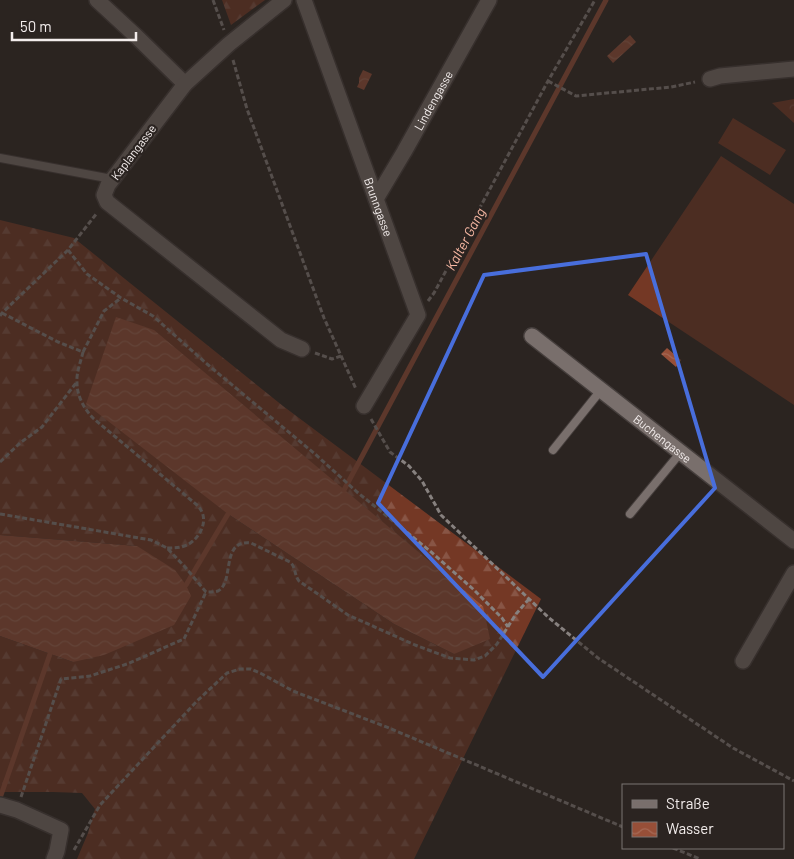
<svg xmlns="http://www.w3.org/2000/svg" width="794" height="859" viewBox="0 0 794 859" font-family="Barlow,sans-serif">
<defs>
<pattern id="forest-firs" width="22" height="20" patternUnits="userSpaceOnUse" patternTransform="scale(1.25)"><rect width="22" height="20" fill="#743825"/><path d="M5 1l3.5 6h-7zM16 11l3.5 6h-7z" fill="#885545"/></pattern>
<pattern id="park-crowns" width="20" height="18" patternUnits="userSpaceOnUse" patternTransform="scale(1.25)"><rect width="20" height="18" fill="#743825"/><path d="M2 6a3 3 0 1 1 6 0M12 15a3 3 0 1 1 6 0" fill="none" stroke="#885545"/></pattern>
<pattern id="water-waves" width="16" height="10" patternUnits="userSpaceOnUse" patternTransform="scale(1.25)"><rect width="16" height="10" fill="#974f38"/><path d="M0 5q4-4 8 0t8 0" fill="none" stroke="#a66955"/></pattern>
</defs>
<rect width="100%" height="100%" fill="#2b2421"/>
<path fill="url(#forest-firs)" fill-rule="evenodd" d="M222,0H265L231,25Z
M0,220L74,238L283,406L541,599L414,859H77L88,833L95,809L82,793L53,792H0V636L73,662L137,546L0,535ZM344,490L483,606L454,654L394,624L228,514Z"/>
<path fill="url(#park-crowns)" d="M794,99V123L772,103Z"/>
<path fill="#743825" d="M733,118L786,150L770,175L718,143Z
M721,156L794,204V405L628,295Z"/>
<path fill="url(#water-waves)" d="M630,35L636,42L613,63L607,56Z
M363,70L372,74L364,90L357,87L359,83V78Z
M116,317L154,330L483,606L490,639L454,654L394,624L228,514L86,404Z
M667,348L681,360L676,367L661,354Z
M0,535L137,546L175,570L186,585L191,596L174,625L104,655L73,662L0,636Z"/>
<g fill="none" stroke-linecap="round" stroke-linejoin="round">
<path stroke="#974f38" stroke-width="5" d="M344,490L606,0
M186,585L228,514
M0,798L50,654"/>
<g stroke="#453e3c" stroke-width="10">
<path id="lane" d="M0,158L112,179
M553,450L601,390
M630,514L681,452"/>
</g>
<g stroke="#453e3c" stroke-width="18">
<g id="street">
<path d="M97,0L136,36L185,84"/>
<path d="M284,0L229,44L185,84L108,185L104,195L107,202L281,340L302,349"/>
<path id="s1" d="M304,0L418,315L364,406"/>
<path d="M710,79L720,76L794,69"/>
<path id="s2" d="M376,199L404,152L489,0"/>
<path id="s3" d="M532,336L794,541"/>
<path d="M743,661L794,573"/>
<path d="M0,805L17,810L61,830L57,851L54,859"/>
</g>
</g>
<path stroke="#87817f" stroke-width="3" stroke-dasharray="5 2.5" stroke-linecap="butt" d="M213,0L224,30
M233,60L247,109L324,318L356,389
M548,81L576,96L671,87L695,82
M68,250L87,274L121,298L153,316L207,364L315,454L357,492L430,551L473,589L502,618L508,627
M428,301L434,293L548,81L595,0
M2,313L58,342L83,352C81,361 76,373 77,383C77,397 85,410 94,419L197,505C200,508 202,511 203,515C206,527 197,540 187,545C180,548 174,548 167,548
M0,316L2,313L68,250L97,213
M83,352L104,311L121,298
M315,353L332,359L341,356
M371,419L390,452L409,466L422,481L441,515L548,617L598,658L733,748L794,781
M0,462L20,443L42,427L76,383
M0,514L151,540L167,548L185,567L206,592C210,592 214,592 218,591C235,582 220,539 251,543L290,562C296,567 294,575 299,581L348,615L415,645L450,658L474,660L485,656L497,644L516,614L529,599
M21,797L61,679L90,676L127,664L184,639L206,592
M673,848L700,859
M74,850L100,805L197,701L227,673L240,669H251L262,674L293,691L389,728L623,827"/>
<use href="#lane" stroke="#796f6c" stroke-width="8"/>
<use href="#street" stroke="#796f6c" stroke-width="15"/>
</g>
<path d="M0 0H794V859H0ZM646,254L715,488L543,677L378,503L484,275Z" fill="#2b2421" fill-opacity=".55" fill-rule="evenodd"/>
<path fill="none" stroke="#486edc" stroke-width="4" stroke-linejoin="round" d="M646,254L715,488L543,677L378,503L484,275Z"/>
<g text-anchor="middle" dominant-baseline="central" stroke-width="4.5" stroke-linejoin="round" paint-order="stroke">
<g font-size="12" fill="#f3edec" stroke="#2b2421">
<text stroke="none"><textPath href="#s2" startOffset="114">Lindengasse</textPath></text>
<text transform="translate(133 152) rotate(-53)">Kaplangasse</text>
<text stroke="none"><textPath href="#s1" startOffset="220">Brunngasse</textPath></text>
<text stroke="none"><textPath href="#s3" startOffset="166">Buchengasse</textPath></text>
</g>
<g font-size="14" font-style="italic" fill="#f6b7a2" stroke="#2b2421">
<text transform="translate(465 239) rotate(-62)">Kalter Gang</text>
</g>
</g>
<rect x="622" y="784" width="162" height="65" fill="#2b2421" stroke="#7b7472"/>
<rect x="632" y="800" width="25" height="8" fill="#796f6c" stroke="#7b7472"/>
<text x="666" y="809" font-size="15" fill="#f3edec">Straße</text>
<rect x="632" y="822" width="25" height="15" fill="url(#water-waves)" stroke="#7b7472"/>
<text x="666" y="834" font-size="15" fill="#f3edec">Wasser</text>
<path d="M12 32v8h124v-8" fill="none" stroke="#f3edec" stroke-width="2.5"/>
<text x="20" y="32" font-size="15" fill="#f3edec" stroke="#2b2421" stroke-width="4" paint-order="stroke">50 m</text>
</svg>
